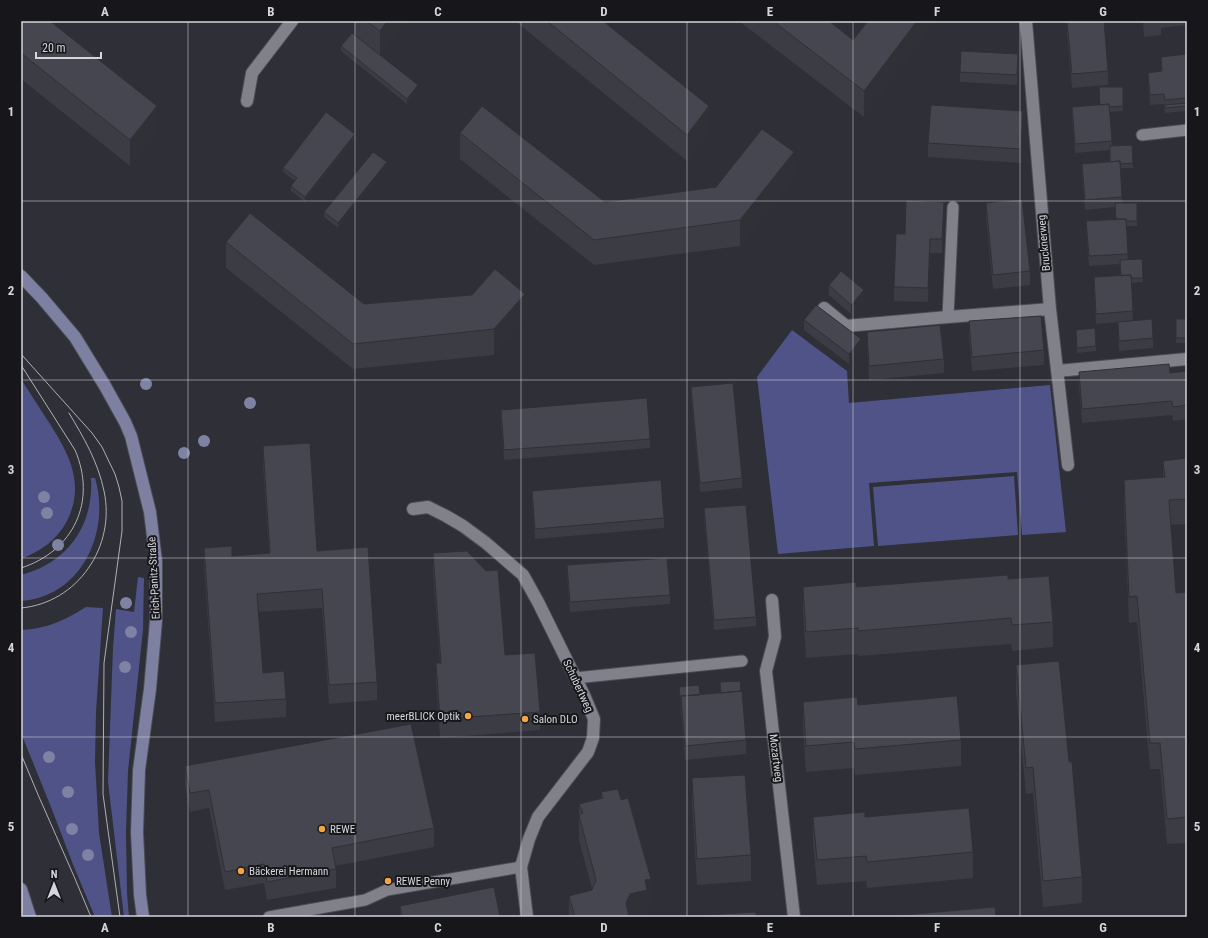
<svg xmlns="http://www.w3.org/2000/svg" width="1208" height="938" viewBox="0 0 1208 938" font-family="'Roboto Condensed',sans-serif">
<rect width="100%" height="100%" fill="#2e2f37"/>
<path fill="#505387" d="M792,330L847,371L849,403L1050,385L1066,532L1022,535L1017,472L869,483L874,546L778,554L757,377Z
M21,379C30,393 39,407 48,421C68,452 86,483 67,521C57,540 41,551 21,559Z
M1014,476L1018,535L878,546L873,487Z
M91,478H95C111,531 82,597 21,601V575C67,563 94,526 91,478Z
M138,577L144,578L143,630L128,771L126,832L127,893L129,917H124L108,782L113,648L116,609L134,612Z
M86,607L103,608L96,712L95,762L99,833L112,917H95L74,867L51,807L21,733V630C47,629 65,620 86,607Z"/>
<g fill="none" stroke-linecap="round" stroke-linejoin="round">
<g stroke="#4b4c53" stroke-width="13">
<path id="lane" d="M1142,135L1187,130
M948,317L953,207
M575,678L742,661
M269,917L365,900L387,890L521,867"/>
</g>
<g stroke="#4b4c53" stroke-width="14">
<path id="street" d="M1026,21L1050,309L1068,465
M247,101L252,73L292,21
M824,308L846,326L948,317L1050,309
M1057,371L1187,359
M413,509L428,507L446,516L463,526L486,543L523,575L538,602L584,695L594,719L593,738L588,752L538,817L529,839L521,867L527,917
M772,600L775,637L766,671L794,917"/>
</g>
<g stroke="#4b4c53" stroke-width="14">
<path id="secondary" d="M21,276L42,298L75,337L105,386L125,422L131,436L150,512L156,561V621L150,689L139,770L137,832L140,895L143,917
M21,889L30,917"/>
</g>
<use href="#lane" stroke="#80818b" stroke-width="11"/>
<use href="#street" stroke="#80818b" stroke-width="12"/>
<use href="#secondary" stroke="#7e80a2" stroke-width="12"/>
<path stroke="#afb0b6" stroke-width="1" d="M21,354L92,433L102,447L115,474L119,487L122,501V531L104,663L103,794L120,917
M21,365L75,450C97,501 74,551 21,568
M21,608C78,603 116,546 104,491C98,462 84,438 69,413
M21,754C43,809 69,862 91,917"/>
</g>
<g fill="#7e82a3">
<circle cx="146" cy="384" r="6"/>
<circle cx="250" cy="403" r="6"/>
<circle cx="204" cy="441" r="6"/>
<circle cx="184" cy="453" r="6"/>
<circle cx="44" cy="497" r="6"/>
<circle cx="47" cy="513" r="6"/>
<circle cx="58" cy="545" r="6"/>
<circle cx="126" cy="603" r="6"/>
<circle cx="131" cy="632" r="6"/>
<circle cx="125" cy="667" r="6"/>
<circle cx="49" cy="757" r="6"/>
<circle cx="68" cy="792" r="6"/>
<circle cx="72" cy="829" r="6"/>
<circle cx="88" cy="855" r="6"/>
</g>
<path fill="#3b3c44" d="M21,21L157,132L130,166L21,79Z
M354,21H408L380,56L418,90L407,104L341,51V46L354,35Z
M515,21H603L709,131L687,161Z
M739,21H829L853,40L868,21H937L864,117Z
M1066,21H1104L1108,71V85L1072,88Z
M1143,21H1187V33H1186V25L1161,28V35L1144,37Z
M1187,54V111L1165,113L1164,104L1150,105L1148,83V73L1161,71V57Z
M1018,64L1017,85L960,82V72Z
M1123,87V111L1110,112L1112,146L1132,145L1133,168H1120L1122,203H1137V226H1126L1128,260L1142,259L1143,282L1131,283L1133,320L1153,338V348L1119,351L1118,322L1096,324L1094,287V277L1121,276L1120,264L1089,266L1086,230V221L1116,219L1115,207L1085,210L1082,174V164L1110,162V150L1075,153L1072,117V107L1099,105Z
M1023,126L1021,163L928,157V143Z
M460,133L605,202L794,178L740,246L594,265L460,159Z
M355,139L305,202L291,191V186L295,181L283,172V168Z
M387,167L338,228L324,217V212Z
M986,203L1030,271V285L993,289L986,217Z
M944,216L942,253H930L928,302L894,301V287L905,234Z
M226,242L364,304L472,295L525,320L494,355L353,369L226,268Z
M829,285L864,300L851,314L829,295Z
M1176,319H1187V343H1176Z
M804,320L861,349L849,364L804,330Z
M969,321L1044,350V365L972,371L969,336Z
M1076,330L1096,346V351L1077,353Z
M867,332L944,359V373L869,380L867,346Z
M1187,371V419L1173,421L1172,415L1082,423L1079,386V372L1170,373Z
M691,387L742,478V488L700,492L691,396Z
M501,410L650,439V448L504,460L501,420Z
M263,446L317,551L377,682V700L329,704L322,608L258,612L263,673L286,699V717L215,722L204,566V548L232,556L269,553L263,465Z
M1187,458V524L1171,525L1176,593L1187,592V843L1167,844L1160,769H1150L1137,622L1129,623L1124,505V480L1163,477V461Z
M532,491L664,518V528L535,539L532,501Z
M704,508L756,617V626L714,630L704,518Z
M433,553L540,712V730L440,738L436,681V663H440L433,572Z
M567,565L670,595V604L570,612L567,575Z
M1008,579L1053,622V647L1012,651L1011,644L858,656V654L806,658L803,612V587H856Z
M1016,665L1069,762L1082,877V903L1043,907L1033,793L1026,794L1016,691Z
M720,682L746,740V754L685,760L679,687L700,695L721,693Z
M803,702L858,705L961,740V766L855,775L854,768L806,772L803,728Z
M185,766L434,828V847L335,866L336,869V888L267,900L264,883L225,890L209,808L190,812L185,785Z
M692,778L751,855V881L697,885L692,804Z
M601,792L651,904L647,905V915L641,917H569V896L592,890V889L579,840V804L601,798Z
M813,817H865L973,852V878L867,888L866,881L817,885L813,843Z
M400,906L500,917H400Z"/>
<path fill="#303137" d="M387,21H408L380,57V31Z
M917,21H937L864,117V91Z
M418,85V90L407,104V99Z
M157,106V132L130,166V140Z
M709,106V131L687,161V135Z
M1023,111V126L1021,163V149Z
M355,134V139L305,202V197Z
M794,152V178L740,246V220Z
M387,162V167L338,228V223Z
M944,202V216L942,253V239Z
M930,239V253L928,302V288Z
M864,290V300L851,314V305Z
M525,294V320L494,355V329Z
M861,339V349L849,364V354Z
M651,879V904L647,905V915L641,917H626V903L630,894L645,880Z"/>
<path fill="#45464f" stroke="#303137" d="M21,21H50L157,106L130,140L21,53Z
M366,21H387L380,31Z
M547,21H603L709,106L687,135Z
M773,21H829L853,40L868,21H917L864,91Z
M1067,21H1104L1108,71L1072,74Z
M352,33L418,85L407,99L341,46Z
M961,51L1018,54L1017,75L960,72Z
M1187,54V98L1165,100L1164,94L1150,95L1148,73L1162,71L1161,57Z
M1099,87H1123V106L1109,107V104L1100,105Z
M1187,103V106L1165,108V105Z
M1109,104L1112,141L1075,144L1072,107Z
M931,105L1023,111L1021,149L928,143Z
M482,106L605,202L716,187L762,129L794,152L740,220L594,240L460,133Z
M326,112L355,134L305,197L291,186L297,178L283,168Z
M1132,145L1133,163L1120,164V161L1110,162V146Z
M373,152L387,162L338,223L324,212Z
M1120,161L1122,197L1085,200L1082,164Z
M1022,199L1030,271L993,275L986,203Z
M906,200L944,202L942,239H930L928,288L894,287L896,234H905Z
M1115,203H1137V221H1126V219H1116Z
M250,213L364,304L472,295L495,269L525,294L494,329L353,344L226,242Z
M1126,219L1128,254L1089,256L1086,221Z
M1142,259L1143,278H1131V275L1121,276L1120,260Z
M841,271L864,290L851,305L829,285Z
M1131,275L1133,311L1096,314L1094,277Z
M816,305L861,339L849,354L804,320Z
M1041,316L1044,350L972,357L969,321Z
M1152,319L1153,338L1119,341L1118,322Z
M1176,319H1187V338H1176Z
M940,325L944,359L869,366L867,332Z
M1095,328L1096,346L1077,348L1076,330Z
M1169,364L1170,373L1187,371V405L1173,407L1172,401L1082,409L1079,372Z
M733,383L742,478L700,483L691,387Z
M647,398L650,439L504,450L501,410Z
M310,443L317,551L368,547L377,682L329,685L322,589L257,594L263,673L284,671L286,699L215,703L204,548L232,546V556L270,553L263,446Z
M1187,458V499L1169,500L1176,593L1187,592V817L1167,819L1160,743H1150L1137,596L1129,597L1124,480L1165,477L1163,461Z
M661,480L664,518L535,529L532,491Z
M746,505L756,617L714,620L704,508Z
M467,551L486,571L498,570L505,655L535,653L540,712L440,719L436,663H441L433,553Z
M667,558L670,595L570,602L567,565Z
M1008,575V579L1049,576L1053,622L1012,625L1011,618L858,631V628L806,632L803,587L856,582V587Z
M1059,661L1069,762H1072L1082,877L1043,881L1033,767L1026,768L1016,665Z
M740,681L741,691L721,693L720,682Z
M699,685L700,695L681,696V706L679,687Z
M742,691L746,740L685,746L681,696Z
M957,696L961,740L855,749L854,742L806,746L803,702L857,697L858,705Z
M411,724L434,828L332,848L336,869L267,882L264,864L225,872L209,790L190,793L185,766Z
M745,775L751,855L697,859L692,778Z
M618,789L621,800L628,798L651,879L645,880L647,890L630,894L626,903L629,917H575L569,896L592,890L596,880L579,815L583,813L579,804L603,798L601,792Z
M969,808L973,852L867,862L866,856L817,860L813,817L865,812V817Z
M494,887L500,917H402L400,906Z
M995,907L996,917H880Z
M756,912V917H704V915Z"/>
<path fill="none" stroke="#d5d6db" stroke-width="1" stroke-opacity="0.55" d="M188,21V917M355,21V917M521,21V917M687,21V917M853,21V917M1020,21V917M21,201H1187M21,380H1187M21,558H1187M21,737H1187"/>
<g fill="#f2a541" stroke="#17171b" stroke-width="1.5">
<circle cx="468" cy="716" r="4"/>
<circle cx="525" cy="719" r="4"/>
<circle cx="322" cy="829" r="4"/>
<circle cx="241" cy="871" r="4"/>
<circle cx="388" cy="881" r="4"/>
</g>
<g text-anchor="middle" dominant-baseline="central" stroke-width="4" stroke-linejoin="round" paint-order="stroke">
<g font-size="11" fill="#d5d6db" stroke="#17171b">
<text transform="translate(1044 243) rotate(-95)">Brucknerweg</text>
<text transform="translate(154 578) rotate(-93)">Erich-Panitz-Straße</text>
<text transform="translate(578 686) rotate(65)">Schubertweg</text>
<text transform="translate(776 758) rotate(83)">Mozartweg</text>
</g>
<g font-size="11" fill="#d5d6db" stroke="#17171b" text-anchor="start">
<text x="460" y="716" text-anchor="end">meerBLICK Optik</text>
<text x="533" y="719">Salon DLO</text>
<text x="330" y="829">REWE</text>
<text x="249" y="871">Bäckerei Hermann</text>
<text x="396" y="881">REWE Penny</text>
</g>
</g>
<rect width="1208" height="938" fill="none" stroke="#17171b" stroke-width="44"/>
<g transform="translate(54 884)" stroke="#17171b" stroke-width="3" paint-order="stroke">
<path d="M0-3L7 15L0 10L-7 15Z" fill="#d5d6db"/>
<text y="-6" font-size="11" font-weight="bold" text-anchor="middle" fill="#d5d6db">N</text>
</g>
<path d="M36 52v6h65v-6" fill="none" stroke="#d5d6db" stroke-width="2"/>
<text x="42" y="52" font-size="12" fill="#d5d6db" stroke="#17171b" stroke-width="3" paint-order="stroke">20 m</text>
<rect x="22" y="22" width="1164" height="894" fill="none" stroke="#d5d6db" stroke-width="1.5"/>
<g font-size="13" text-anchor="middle" font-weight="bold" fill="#d5d6db">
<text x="105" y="16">A</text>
<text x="271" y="16">B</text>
<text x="438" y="16">C</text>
<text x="604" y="16">D</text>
<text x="770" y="16">E</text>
<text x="937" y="16">F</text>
<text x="1103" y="16">G</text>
<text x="11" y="116">1</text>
<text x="1197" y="116">1</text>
<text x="11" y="295">2</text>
<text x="1197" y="295">2</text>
<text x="11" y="474">3</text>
<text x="1197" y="474">3</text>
<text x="11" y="652">4</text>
<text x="1197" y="652">4</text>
<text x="11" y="831">5</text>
<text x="1197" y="831">5</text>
<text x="105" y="932">A</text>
<text x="271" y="932">B</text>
<text x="438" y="932">C</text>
<text x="604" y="932">D</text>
<text x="770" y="932">E</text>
<text x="937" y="932">F</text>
<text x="1103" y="932">G</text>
</g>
</svg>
